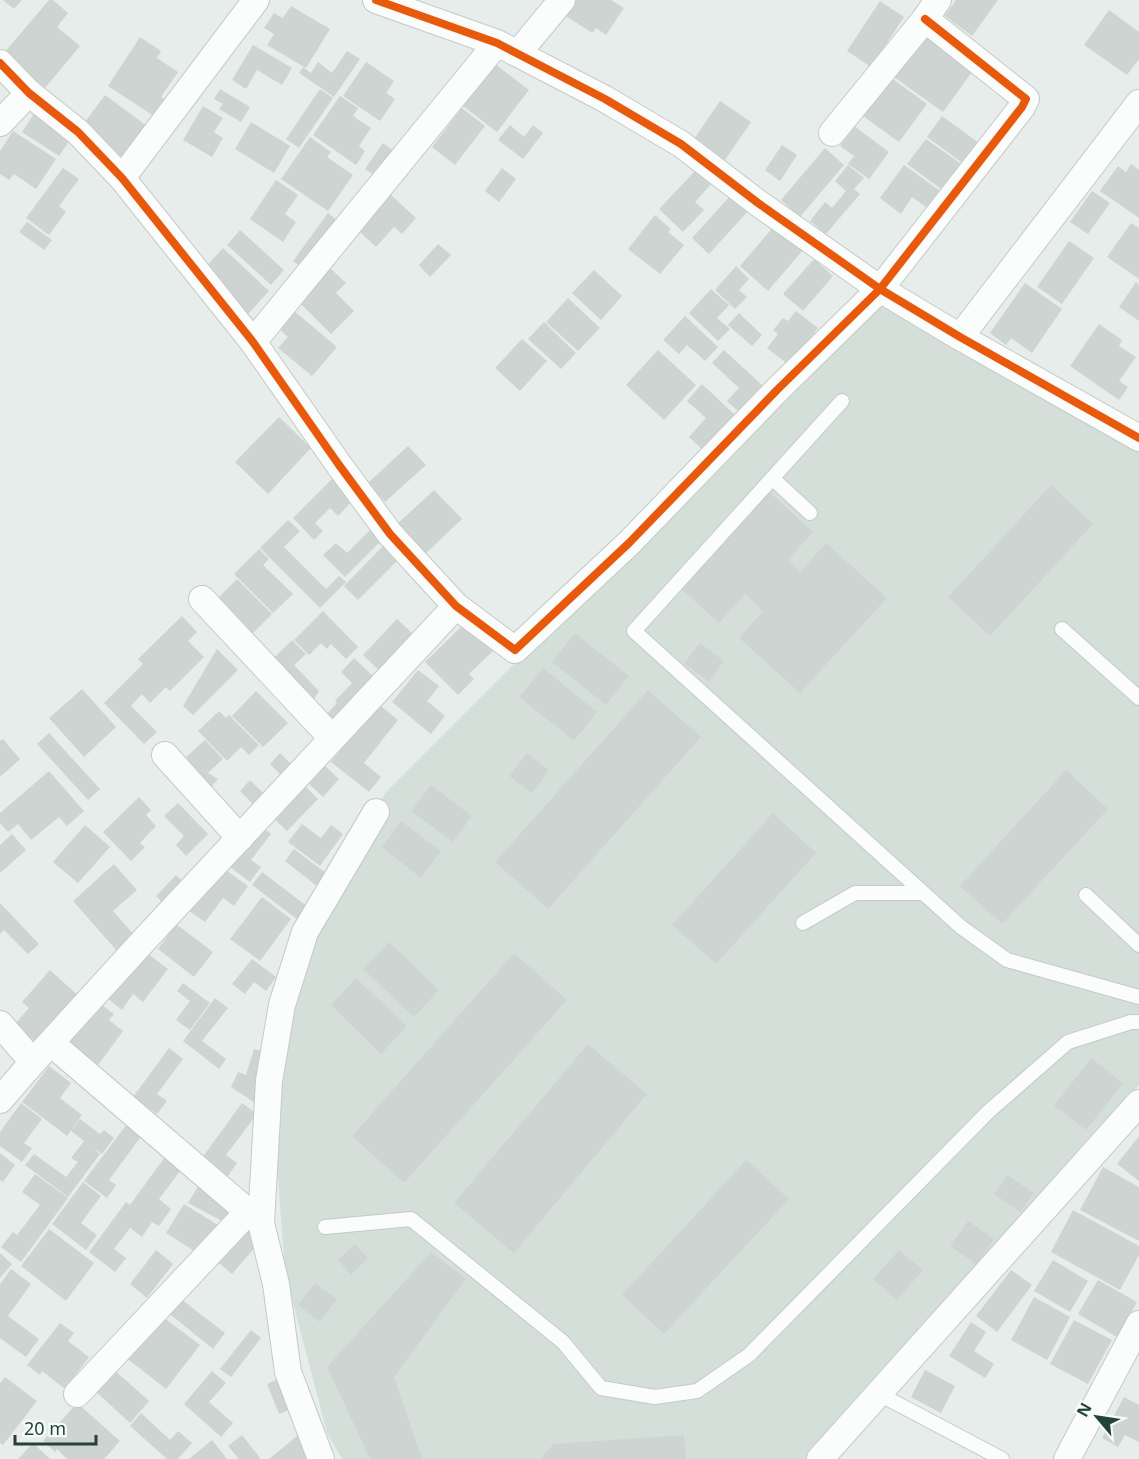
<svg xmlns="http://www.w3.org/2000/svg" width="1139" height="1459" viewBox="0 0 1139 1459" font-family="'Noto Sans',sans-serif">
<rect width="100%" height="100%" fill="#e7edea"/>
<path fill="#d5dfda" d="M880,298L1139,448V1085L816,1459H342L327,1433L285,1272L270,1069L308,956L385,793Z"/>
<path fill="#ced4d2" d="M3,0H22L14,9Z
M49,0H53L68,13L57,27L80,46L45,88L4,53Z
M568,0H611L624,8L606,35L596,28L592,33L560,12Z
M956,0H998L972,36L945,16Z
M880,1L904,17L871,67L847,51Z
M291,6L330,29L306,68L267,45L274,34L264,28L274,13L283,18Z
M1109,10L1139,32V59L1127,75L1084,45Z
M926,28L977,65L943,112L891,75Z
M140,37L161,51L157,58L178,72L161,97L168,101L157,118L108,86Z
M253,45L292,68L282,85L257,70L246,89L232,80Z
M347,51L360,59L334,97L299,73L303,67L311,73L318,62L332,73Z
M366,62L394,81L386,93L395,99L380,121L343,96Z
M495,64L529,90L497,132L463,106Z
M890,77L927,104L899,142L863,116Z
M220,89L250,107L241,122L219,109L223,104L214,99Z
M320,89L333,98L299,148L286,139Z
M105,95L147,126L120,161L79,130Z
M340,96L358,108L353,116L371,128L359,146L365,151L356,165L313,135Z
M720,101L751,122L725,160L694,139Z
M203,106L223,118L214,132L223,138L212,157L183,140Z
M462,108L485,126L455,165L432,147Z
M35,112L72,137L59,156L22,132Z
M942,116L983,146L968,167L927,137Z
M251,122L290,146L274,173L235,149Z
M510,125L524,137L533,125L543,133L523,159L498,140Z
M854,126L889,152L869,179L848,164L854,156L840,146Z
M13,131L56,159L36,189L14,174L9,180L0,174V151Z
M310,137L331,152L327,157L353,175L328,211L281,179Z
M926,139L967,168L948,194L907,164Z
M383,143L398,154L380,179L365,169Z
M782,145L797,155L780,181L765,170Z
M825,148L844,165L800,217L781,200Z
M1131,164L1139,170V218L1100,191L1118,166L1126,172Z
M848,165L864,178L854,189L860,194L826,234L810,221L825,202L832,208L846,191L835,181Z
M904,165L947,196L934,213L912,197L901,214L880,198Z
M63,168L79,179L59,206L66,212L49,235L26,218Z
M502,168L516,179L499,202L485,191Z
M696,170L711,184L695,202L704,210L683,232L659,209Z
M276,180L298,195L285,214L296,222L283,242L250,219Z
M1092,191L1110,203L1088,234L1070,222Z
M732,194L749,210L709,254L692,238Z
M391,195L416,218L402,234L394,227L376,247L359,231Z
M328,213L344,225L309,273L293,261Z
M655,215L671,229L668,232L684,245L660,274L628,249Z
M27,222L52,240L44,250L19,232Z
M1131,223L1139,228V279L1107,257Z
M776,224L804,249L768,291L740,266Z
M240,230L284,270L271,285L227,245Z
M1069,241L1094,258L1062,304L1037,287Z
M438,244L451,255L430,277L419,265Z
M223,248L269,291L248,314L202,271Z
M814,259L833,276L803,311L783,294Z
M328,266L346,283L336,293L354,311L331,334L296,299Z
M736,266L749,279L739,290L747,297L735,309L715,290Z
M594,270L622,296L601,320L572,293Z
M1136,282L1139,285V321L1119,307Z
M1025,283L1062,309L1032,353L1011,338L1006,345L990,333Z
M711,289L729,305L717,318L730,329L718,341L689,313Z
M568,298L600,328L578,351L546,322Z
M293,310L337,347L312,376L278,348L288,337L278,328Z
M796,311L818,328L789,365L767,348L778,334L773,330L783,318L788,321Z
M739,313L762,335L752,346L728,325Z
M685,316L718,347L705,361L687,345L679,354L663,340Z
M544,322L576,353L561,369L528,339Z
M1099,324L1122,340L1119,346L1136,357L1119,381L1128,387L1119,400L1070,366Z
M522,339L547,361L520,391L495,368Z
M658,350L696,385L664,420L626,385Z
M724,350L763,386L739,412L727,401L739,388L712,363Z
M702,384L735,415L703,450L689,437L706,418L687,401Z
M279,417L311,448L268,494L235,462Z
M408,446L426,465L385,502L368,483Z
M336,475L357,496L338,516L330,508L315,523L323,531L314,540L293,518Z
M1051,485L1093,524L990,636L948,597Z
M434,490L462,519L424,555L396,525Z
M768,491L813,532L788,560L800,572L826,543L887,598L800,693L739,638L763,611L745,594L719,623L680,588Z
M288,520L300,531L284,547L326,589L339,576L346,582L320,608L260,548Z
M373,527L384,538L345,577L323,555L336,543L347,553Z
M386,543L401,557L358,600L344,586Z
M259,549L269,559L263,565L293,594L273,613L234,574Z
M237,579L272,614L251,635L216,600Z
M323,611L358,647L346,659L331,644L327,649L321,643L309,655L294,640Z
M182,616L197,632L188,641L204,657L170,691L166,687L150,703L142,694L131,706L157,732L144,744L104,703L143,664L138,659Z
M397,619L413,634L385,676L363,655Z
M465,623L493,651L469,674L474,679L458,695L425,662Z
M575,633L629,676L606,705L552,662Z
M292,640L306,654L294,665L319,691L313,701L273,659Z
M700,643L724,661L709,682L684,663Z
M217,649L238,670L193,715L183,706Z
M354,658L379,682L335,730L323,718L337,703L335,701L352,683L341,672Z
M543,668L597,712L574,741L519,697Z
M418,670L439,686L427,701L445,716L431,734L392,702Z
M82,689L116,727L84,757L49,718Z
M648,690L701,737L548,909L495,862Z
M256,691L288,723L263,747L232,716Z
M377,703L398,720L364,763L381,777L369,792L331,762Z
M219,711L226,718L229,715L259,745L249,755L241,747L227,761L198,731Z
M49,733L100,789L88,800L37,744Z
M3,739L20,759L0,777V741Z
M205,740L223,759L208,773L218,779L211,787L186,757Z
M280,753L295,768L284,778L270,764Z
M527,753L549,770L532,793L509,776Z
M322,763L339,779L323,797L305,780Z
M1066,770L1108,809L1002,924L960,886Z
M49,771L84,811L67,826L59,817L31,840L18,824L8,832L0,823V813Z
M250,780L264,794L254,805L240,791Z
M299,780L318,799L287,831L268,813Z
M431,785L472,816L453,842L411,811Z
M139,797L151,810L146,815L156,826L140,843L145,847L131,861L103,832Z
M178,803L208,834L186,856L176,845L184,836L164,816Z
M773,813L816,853L716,964L672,925Z
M401,821L441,851L421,878L382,847Z
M256,823L271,834L251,860L261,867L250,882L226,864Z
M302,824L321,838L331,825L343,834L320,866L288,842Z
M85,825L110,847L78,883L53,862Z
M12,834L26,850L0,873V845Z
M294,849L327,874L318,887L285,861Z
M114,864L137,890L113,911L134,935L117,951L73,901Z
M220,866L248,886L234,906L223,898L205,922L188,910Z
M262,872L308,907L298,920L252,885Z
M176,875L187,885L166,906L156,896Z
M262,897L291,919L260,961L230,939Z
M0,903L39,944L28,954L4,930L0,934Z
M176,924L213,952L194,977L158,949Z
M389,942L439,990L414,1017L363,969Z
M143,950L168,969L143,1002L133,994L122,1010L107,998Z
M514,953L567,1000L404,1183L352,1136Z
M252,959L276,977L266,991L254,982L245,994L232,984Z
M50,970L83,1000L41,1047L15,1024L29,1008L22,1002Z
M356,978L407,1026L381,1054L331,1005Z
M183,983L210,1003L190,1030L176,1020L190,1001L177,991Z
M215,998L228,1008L202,1041L226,1059L219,1069L183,1041Z
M98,1002L114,1014L109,1020L123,1031L96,1068L65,1045Z
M588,1044L647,1094L514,1253L454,1203Z
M169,1048L183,1059L157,1094L167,1101L157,1114L133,1097Z
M254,1049L271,1054L255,1103L231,1087L238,1072L246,1075Z
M1091,1058L1123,1083L1086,1130L1054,1106Z
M49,1066L71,1083L60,1098L82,1115L67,1136L22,1102Z
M21,1103L42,1119L24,1143L32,1148L22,1162L0,1146V1132Z
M242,1103L257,1114L226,1155L237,1163L227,1177L202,1158Z
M80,1119L100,1134L104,1130L114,1138L102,1154L93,1148L100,1154L68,1197L25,1165L34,1154L66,1177L78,1162L71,1158L84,1141L71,1131Z
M130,1120L145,1131L109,1180L116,1185L107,1198L84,1181Z
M1139,1136V1181L1117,1164Z
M170,1150L187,1162L159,1199L171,1209L159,1226L152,1222L142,1237L130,1228L114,1249L126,1258L115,1272L89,1252L126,1202L130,1205Z
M0,1153L15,1165L3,1182L0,1180Z
M746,1160L789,1199L664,1334L622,1295Z
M1103,1167L1139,1187V1241L1080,1210Z
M35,1174L68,1198L21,1262L1,1247L13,1232L17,1235L40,1205L22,1192Z
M1007,1175L1034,1193L1020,1212L994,1194Z
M202,1180L239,1210L226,1223L188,1203Z
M83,1182L101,1196L81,1223L97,1235L86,1250L52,1224Z
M184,1204L221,1227L202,1256L166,1233Z
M1073,1210L1139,1246V1255L1120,1290L1051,1252Z
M968,1221L994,1239L976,1264L950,1246Z
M244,1222L263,1238L232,1274L213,1258Z
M49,1229L94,1263L66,1301L21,1266Z
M355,1244L368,1258L351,1275L338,1260Z
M156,1250L173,1264L147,1298L130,1284Z
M899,1250L923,1270L897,1300L873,1279Z
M431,1252L466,1279L394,1377L422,1459H370L327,1367Z
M0,1253L12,1264L0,1278Z
M1053,1260L1088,1281L1070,1312L1034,1291Z
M11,1269L31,1284L8,1316L39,1339L26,1357L0,1338V1284Z
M1011,1270L1032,1285L997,1332L976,1316Z
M1098,1280L1137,1302L1117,1337L1078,1314Z
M315,1283L337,1299L320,1322L298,1305Z
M177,1296L225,1333L213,1349L166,1311Z
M1034,1297L1070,1317L1047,1360L1011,1340Z
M159,1314L200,1345L166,1389L125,1357Z
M1074,1320L1112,1340L1088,1384L1050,1364Z
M971,1322L986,1332L974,1351L994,1364L985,1378L949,1356Z
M60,1323L74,1333L68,1341L89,1357L65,1389L42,1371L40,1375L27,1365Z
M251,1330L261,1338L231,1377L220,1369Z
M112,1368L149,1401L130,1423L93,1389Z
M925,1370L955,1386L941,1413L911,1397Z
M212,1371L226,1383L209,1402L233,1423L221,1437L184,1404Z
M285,1376L297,1407L279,1414L267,1384Z
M5,1377L37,1401L3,1445L0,1443V1383Z
M1124,1397L1139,1405V1442L1125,1435L1118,1447L1102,1438Z
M77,1403L120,1441L104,1459H67L57,1449L55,1452L43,1441Z
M141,1413L170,1440L178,1431L192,1443L178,1459H167L130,1426Z
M242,1435L260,1458L259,1459H239L228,1446Z
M684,1435L686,1459H541L553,1444Z
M297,1436L312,1454L306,1459H269Z
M212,1440L227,1459H189Z
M33,1443L50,1459H18Z"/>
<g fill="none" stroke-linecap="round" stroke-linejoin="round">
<g stroke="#c4cac7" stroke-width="16">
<path id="lane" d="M842,401L634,631L961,927L1007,960L1139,997
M772,478L810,513
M1062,629L1139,698
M1086,895L1139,945
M803,923L855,893H921
M325,1227L411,1219L563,1342L601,1388L655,1397L697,1391L749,1355L988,1112L1068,1042L1131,1022H1139
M879,1394L1002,1459"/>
</g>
<g stroke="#c4cac7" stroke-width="28">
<path id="street" d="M376,0L497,43L605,99L681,144L758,203L880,289L960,337L1139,438
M518,53L562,0
M0,63L29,93L78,132L122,178L253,342L339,465L390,534L456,606L515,650L629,543L777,390L880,289L1022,107L1026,99L925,19
M0,123L29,93
M832,133L925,19L938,0
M122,178L256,0
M960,337L1139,103
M253,342L497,43
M202,599L332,738
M165,755L240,838
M0,1024L33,1062
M51,1043L261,1223
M0,1100L33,1062L147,937L456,606
M77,1394L248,1212
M321,1459L288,1372L276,1284L261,1223L269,1081L282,1005L305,932L376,812
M820,1459L1139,1103
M1067,1459L1139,1324"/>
</g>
<use href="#lane" stroke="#fbfcfc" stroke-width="14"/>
<use href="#street" stroke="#fbfcfc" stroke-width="26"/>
<g stroke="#f6fbf9" stroke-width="11">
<path id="cycleway" d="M376,0L497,43L605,99L681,144L758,203L880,289L960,337L1139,438
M0,63L29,93L78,132L122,178L253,342L339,465L390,534L456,606L515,650L629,543L777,390L880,289L1022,107L1026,99L925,19"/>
</g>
<use href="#cycleway" stroke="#e8590c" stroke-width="8"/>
</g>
<g transform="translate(1097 1417) rotate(299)" stroke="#f6fbf9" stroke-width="4.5" paint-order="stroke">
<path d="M0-4.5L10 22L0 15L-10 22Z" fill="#22433a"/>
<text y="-9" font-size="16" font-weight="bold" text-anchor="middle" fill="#22433a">N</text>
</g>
<path d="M15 1435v9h81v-9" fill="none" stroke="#22433a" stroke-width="3"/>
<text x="24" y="1435" font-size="18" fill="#22433a" stroke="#f6fbf9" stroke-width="4.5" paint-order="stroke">20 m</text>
</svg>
